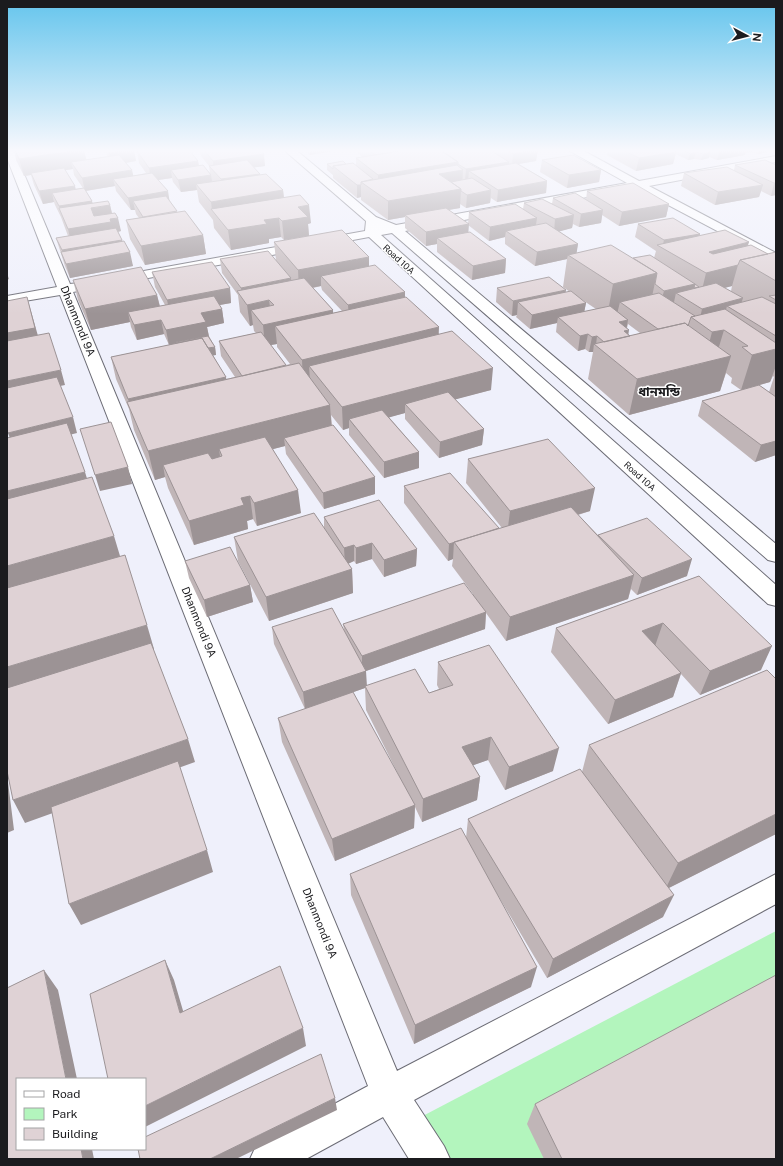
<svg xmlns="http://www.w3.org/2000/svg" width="783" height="1166" viewBox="0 0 783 1166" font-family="'Public Sans','Noto Sans Bengali',sans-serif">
<rect width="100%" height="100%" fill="#eff0fb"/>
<path fill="#b3f5bd" d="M776,931V1159H442L417,1119Z"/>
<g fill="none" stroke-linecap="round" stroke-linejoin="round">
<g stroke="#6c6c75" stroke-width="2">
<path id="minor" d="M7,150H14L70,284L79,283L84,284L86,287L84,290L73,292L397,1071L776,874V904L414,1100L444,1146L450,1159H409L383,1117L306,1159H250L256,1146L368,1086L60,295L7,304V296L57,287L7,158Z
M284,150H296L376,217L396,225L627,183L568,150H582L639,181L776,156V162L649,186L776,253V262L636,188L405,231L776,544V562L768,560L392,233L381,235L776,585V606L768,604L369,237L116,284L111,283L109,280L111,277L116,276L365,231L366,221Z"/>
</g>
<use href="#minor" fill="#fff" fill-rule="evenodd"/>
</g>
<path fill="#c0b5b7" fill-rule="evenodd" d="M14,150H84L86,160L108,157L105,150H134L136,161L126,163L133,176L146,173L139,163L137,151L198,161L199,166L210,173L209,166L201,156L200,150H261L265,166L254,167L260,175L283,190L284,197L311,223L308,224L309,236L284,240L281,237L269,239V243L231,250L214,228L213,220L199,202L197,190L181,192L173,182L172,178L158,180L170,201L177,212L203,235L206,254L145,265L130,239L126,220L139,218L136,214L135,210H131L116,191L115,186L86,191L92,201V203L110,205L112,213L121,231L118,232L122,240L133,266L70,278L65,266L56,238L68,236L61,217L55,205L54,202L43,204L34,185L31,175L24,176L16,160ZM73,169L74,175L83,188L75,189L65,170Z
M304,150H340L310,155Z
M358,150H491V151H492V150H538L536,161L519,164L547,181L546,193L497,202L491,198L490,203L466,208L460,204V208L448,210L468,224L469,212L523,209L524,203L552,204L553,198L586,200L587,191L669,204L666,217L619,226L602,215L601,223L579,227L573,224L572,228L559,231L578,244L576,253L633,258H654L656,251L635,237L638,224L700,234L699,236L748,246L768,254L776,252V455L755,462L698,416L702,401L741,390L731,383L732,378L726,373L720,391L629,415L588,379L593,352H589L585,349L578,351L556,332L557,323L530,329L516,317L517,315L512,316L496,302L497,288L566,293L570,292L563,287L567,259L535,266L505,244V237L489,241L468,225V232L506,259L505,273L472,280L437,252V244L426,246L405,228V217L388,220L361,200V197L357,198L333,178V175L327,170V164H346L356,166V158L362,157L358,153ZM732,286L731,291L724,288ZM575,295L596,309L584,312L586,303ZM628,324L640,333L630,336L628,334L627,328ZM773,376L774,377L769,392L759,385L770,382Z
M607,150H767V152L758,154L753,152L745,153V155L717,160L709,157V158L701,160L694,159L688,160L676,154L673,164L636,171L607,155Z
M542,160L601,170L599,182L567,188L540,172Z
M735,165H776V195L771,196L761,191L759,197L715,205L681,186L684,173L734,170Z
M274,242L369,266L405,292V297L491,390L455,399L484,429L482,445L439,458L405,419V413L389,417L419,452V468L384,478L349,435V428L343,430L331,415L332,425L375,494L324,509L286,454L285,446L273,449L301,513L257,526L253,519L247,521L248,529L194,545L168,488L165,477L155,480L134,430L129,409L116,379L111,357L169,345L164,334L137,340L131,327L130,322L91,330L78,300L73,280L157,295L160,306L165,305L155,287L152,272L230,288L231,303L219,305L222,309L224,323L207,327L209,336L215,347L216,355H213L226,379L235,377L221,356L219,341L256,333L254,331L253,325L250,326L240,312L238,295L222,273L220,259L276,260ZM321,286L322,290L342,311L333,313V310L313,288ZM277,344V347L290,364L286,365L270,345Z
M468,459L590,511L578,515L598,535L687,576L637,595L631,589L628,599L506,641L486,613L485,629L366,671V686L429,693L439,689L437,685L438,662L553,771L505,790L488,760L473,765L480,777L477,800L422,822L415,807L414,828L335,861L282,742L278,718L400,778L366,710L365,688L305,709L274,644L272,627L344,630L343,624L473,594L452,566L453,559L448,561L404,503V486L498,529L502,528L466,483Z
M324,517L417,549L416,566L384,577L372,559L356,564L354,561L348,564L352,569L353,593L269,621L238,561L234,537L324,528Z
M185,561L250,585L253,602L207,617L189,578Z
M699,576L761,670L700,695L681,674L673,697L608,724L551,652L556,628Z
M776,679V834L668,888L663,917L547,978L493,887L531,987L414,1044L351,895L350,874L466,838L468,819L582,772L589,745Z
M535,1104L776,1159H544L527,1124Z"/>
<path fill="#9c9395" d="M78,150H84L88,167L71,162L73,169L32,175L31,173V175L24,176L19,159Z
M127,150H134L136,161L112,165L109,153Z
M310,150H340L310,155Z
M530,150H538L536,161L512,165L513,154Z
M720,150H746L745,155L717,160Z
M746,150H754L753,152L746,153Z
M758,150H767V152L758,154Z
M676,152L673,164L636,171L639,158Z
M696,152L694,159L688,160L690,154Z
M710,152L709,158L701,160L703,154Z
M264,154L265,166L215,173L214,172L213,161Z
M198,161L200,173L171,170L172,178L151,181L149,168Z
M458,162V171L463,170L462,187L378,193V175Z
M509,162L508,174L469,171L468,181H465L466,169Z
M132,170L135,183L113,179L115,186L85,191L82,178Z
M601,170L599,182L567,188L569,175Z
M260,174L261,186L222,192L221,179Z
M211,175L213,187L196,184L197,190L181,192L178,180Z
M547,181L546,193L497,202L498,190Z
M774,183H776V195L771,196Z
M357,185H361V197L357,198Z
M763,185L759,197L715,205L718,192Z
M75,186L78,198L52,193L54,202L43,204L39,191Z
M461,189L460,208L407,217L405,215V217L388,220V201Z
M283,190L285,209L212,210L211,202Z
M491,190L490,203L466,208L467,195Z
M168,191L170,204L133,201L135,210H131L128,198Z
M92,201L94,208L110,205L113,218L61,212L59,206Z
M669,204L666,217L619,226L622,212Z
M309,205L311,223L308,224L309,236L284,240L282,221L298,207Z
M603,210L601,223L579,227L581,214Z
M574,215L572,228L554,233L555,219Z
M118,218L121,231L71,242L68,229L110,219Z
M279,218L281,237L269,239V243L231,250L228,230L264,220Z
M537,218L535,231H506L505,237L489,241L490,227Z
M469,224L468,237L437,238V244L426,246V232Z
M700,234L696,247L662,248L664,240Z
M203,235L206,254L145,265L141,246Z
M122,240L125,253L64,258L62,250Z
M749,242L743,262L740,260L704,272L709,252Z
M578,244L576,257L568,255L567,259L535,266L537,252Z
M130,252L133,266L70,278L66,264Z
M369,257V277L321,276V286L299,290L298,270Z
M506,259L505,273L472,280L473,266Z
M738,265L732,286L701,294L706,273Z
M7,273L9,279L7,280Z
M657,273L650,306L620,302L617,314L607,317L613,284Z
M291,278L292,292L242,298L241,288Z
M695,284L692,295L676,293L674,302L660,305L664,291Z
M230,288L231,303L170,314L167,300Z
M566,290L564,304L518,302L517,315L512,316L513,301Z
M405,292V306L349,319L348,305Z
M157,295L162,316L128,312L130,322L91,330L85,309Z
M27,297L40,343L7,349V333Z
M743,298L738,313L727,306L724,317L699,323L702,309Z
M269,300L272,321L251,310L253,325L250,326L247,305Z
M586,303L583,318L558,317L557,323L530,329L532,315Z
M222,309L224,323L207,327L209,337L176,342V344L169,345L166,330L201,313Z
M333,310L334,331L275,326L277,344L265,346L263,325Z
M161,320L164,334L137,340L134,325Z
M628,320L626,331L629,330L627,343L619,322Z
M439,327L438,349L309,366L310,380L303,382L302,360Z
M724,330L715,360L731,356L720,391L629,415L637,379L704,363L712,332Z
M588,334L585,349L578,351L580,336Z
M597,336L596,345L594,344L593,352H589L592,337Z
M215,347L216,355L183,361L181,354Z
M776,349V366L770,382L741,390L752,355Z
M493,368L491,390L412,411L405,404V413L355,427L349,419V428L343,430L342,407Z
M61,370L65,385L7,397V381Z
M226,377L229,400L131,411L128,399Z
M330,405L332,434L284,438L285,446L223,462L222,456L219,449L221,463L163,465L165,477L155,480L148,451Z
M73,417L77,433L14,449L8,433Z
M484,429L482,445L439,458L440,442Z
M776,441V455L755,462L761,445Z
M419,452V468L384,478V462Z
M128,467L132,484L100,491L95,475Z
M85,472L92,495L7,517V491Z
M375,477V494L324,509L323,493Z
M595,488L590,511L507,535L510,511Z
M298,490L301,513L257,526L254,503Z
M250,496L253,519L247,521L248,529L194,545L189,521L241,498Z
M114,536L123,566L7,600V566Z
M454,542L453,559L448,561L449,544Z
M372,543V559L356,564V548Z
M354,545V561L345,565L344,548Z
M417,549L416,566L384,577V560Z
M692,559L687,576L637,595L642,578Z
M352,569L353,593L269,621L266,597Z
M634,575L628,599L506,641L510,617Z
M250,585L253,602L207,617L204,600Z
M486,612L485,629L366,671L367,687L365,686V688L305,709L303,692L362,672V656Z
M663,623L655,646L642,631Z
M147,625L154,649L7,695V667Z
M772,646L761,670L700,695L710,671Z
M681,673L673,697L608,724L615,700Z
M491,737L488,760L460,770L462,747Z
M188,739L195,762L25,823L13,800Z
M559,748L553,771L505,790L509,767Z
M7,774L14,830L7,833Z
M480,777L477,800L422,822L423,799Z
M415,805L414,828L335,861L332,839Z
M776,814V834L665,890L678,863Z
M207,850L213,872L81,925L69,904Z
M674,895L663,917L547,978L553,959Z
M165,960L174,980L189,1031L180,1013Z
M537,967L531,987L414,1044L415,1025Z
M44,970L58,990L77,1079H66Z
M303,1028L306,1046L145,1127V1106Z
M335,1098L337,1110L236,1159H210Z
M81,1149H92L94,1159H83Z"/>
<path fill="#dfd2d5" stroke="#9c9395" d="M15,150H78L19,159Z
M108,150H127L109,153Z
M141,150H189L198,161L149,168L137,151Z
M204,150H261L264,154L213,161Z
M369,150H405L375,155Z
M405,150H441L458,162L378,175L356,158Z
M440,150H490L509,162L466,169L458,164V162Z
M507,150H530L513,154Z
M623,150H672L676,152L639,158Z
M683,150H706L710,152L703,154L696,152L690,154Z
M119,155L132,170L82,178L71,162Z
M573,155L601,170L569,175L542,160Z
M247,160L260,174L221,179L209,166Z
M765,160L776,165V183H774L735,165Z
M343,161L346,164L333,166V169L327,164Z
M353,163L373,179L361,182V185H357L333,166Z
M516,163L547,181L498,190L469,171Z
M203,165L211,175L178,180L171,170Z
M457,165L463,170L439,174L461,189L388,201L361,182Z
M727,167L763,185L718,192L684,173Z
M64,168L75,186L39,191L31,173Z
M152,173L168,191L128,198L113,179Z
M266,174L283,190L211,202L196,184Z
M472,178L491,190L467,195L461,191V189L451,182Z
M633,183L669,204L622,212L587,191Z
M84,188L92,201L59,206L52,193Z
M575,193L603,210L581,214L553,198Z
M300,195L309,205L298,207L308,217L282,221L279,218L264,220L267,224L228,230L211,209Z
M166,196L177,211L143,217L133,201Z
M542,199L574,215L555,219L524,203Z
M108,201L110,205L91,208L94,216L115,213L118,218L110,219L111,222L68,229L59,208Z
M515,204L537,218L490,227L469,212Z
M446,208L469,224L426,232L405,215Z
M185,211L203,235L141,246L126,220Z
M673,218L700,234L664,240L638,224Z
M546,223L578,244L537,252L506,231Z
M116,228L122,240L62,250L56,238Z
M342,230L369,257L298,270L274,242Z
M725,230L749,242L709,252L713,254L751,245L768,254L740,260L738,265L706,273L657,245Z
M470,232L506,259L473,266L437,238Z
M124,241L130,252L66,264L61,252Z
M611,245L657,273L613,284L568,255Z
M268,251L291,278L241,288L220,259Z
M776,252V281L740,260Z
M650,255L695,284L664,291L655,284L657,273L633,258Z
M212,262L230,288L167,300L152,272Z
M375,265L405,292L348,305L321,276Z
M141,267L157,295L85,309L73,280Z
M549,277L566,290L513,301L497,288Z
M304,278L333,310L263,325L251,310L274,305L269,300L247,305L237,291Z
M716,283L743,298L702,309L676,293Z
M695,284L699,287L694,288Z
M571,291L586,303L532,315L518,302Z
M659,293L695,316L691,317L688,326L685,323L658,329L620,302Z
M776,295V300L769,296Z
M214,296L222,309L201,313L206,322L166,330L161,320L134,325L128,312Z
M27,297L35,328L7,333V301Z
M406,297L439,327L302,360L275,326Z
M762,297L776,304V336L727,306Z
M610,306L628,320L619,322L629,330L624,331L630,336L604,342L597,336L592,337L588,334L580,336L558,317Z
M725,309L776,343V349L752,355L742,347L748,346L724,330L712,332L691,317Z
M685,323L731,356L637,379L594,344Z
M452,331L493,368L342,407L309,366Z
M261,332L286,365L242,376L219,341Z
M49,333L61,370L7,381V341Z
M208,336L215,347L208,348L202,338L176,343V342Z
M202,338L226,377L128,399L111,357Z
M299,363L330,405L148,451L127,402Z
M57,377L73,417L8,433L7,430V388Z
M759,385L776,397V441L761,445L702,401Z
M448,392L484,429L440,442L405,404Z
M382,410L419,452L384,462L349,419Z
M111,422L128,467L95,475L80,429Z
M67,423L85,472L7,491V438Z
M333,425L375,477L323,493L284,438Z
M265,437L298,490L254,503L250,496L241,498L244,505L189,521L163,465L208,453L212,459L222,456L219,449Z
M548,439L595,488L510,511L468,459Z
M450,473L499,528L449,544L404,486Z
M92,477L114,536L7,566V499Z
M379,500L417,549L384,560L372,543L356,548L354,545L344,548L324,517Z
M571,507L634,575L510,617L454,542Z
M314,513L352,569L266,597L234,537Z
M647,518L692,559L642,578L598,535Z
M230,547L250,585L204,600L185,561Z
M125,555L147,625L7,667V588Z
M699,576L772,646L710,671L663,623L642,631L681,673L615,700L556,628Z
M464,583L486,612L362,656L343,624Z
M332,608L366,671L303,692L272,627Z
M151,643L188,739L13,800L7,771V688Z
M489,645L559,748L509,767L491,737L462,747L480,777L423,799L365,686L415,669L429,693L453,685L438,662Z
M767,670L776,679V814L678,863L589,745Z
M353,692L415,805L332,839L278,718Z
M178,761L207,850L69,904L51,807Z
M580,769L674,895L553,959L468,819Z
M461,828L537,967L415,1025L350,874Z
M165,960L180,1013L280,966L303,1028L145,1106V1079H108L90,994Z
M44,970L66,1079H17V1149H81L83,1159H7V988Z
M776,975V1159H562L535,1104Z
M321,1054L335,1098L210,1159H140L138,1149H145V1137Z"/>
<linearGradient id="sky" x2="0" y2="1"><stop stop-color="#65c5ed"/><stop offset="0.48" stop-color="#f8f8fd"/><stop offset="1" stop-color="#f8f8fd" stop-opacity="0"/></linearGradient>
<rect width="783" height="314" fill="url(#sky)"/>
<g text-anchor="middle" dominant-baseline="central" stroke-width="3" stroke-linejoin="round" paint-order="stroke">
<g font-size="9" fill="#1b1b1e" stroke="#fff">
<text transform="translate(399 259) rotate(42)">Road 10A</text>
<text transform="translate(640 476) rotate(42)">Road 10A</text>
</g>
<g font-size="11" fill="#1b1b1e" stroke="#fff">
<text transform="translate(78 321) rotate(68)">Dhanmondi 9A</text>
<text transform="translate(199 622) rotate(68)">Dhanmondi 9A</text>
<text transform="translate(320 923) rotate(68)">Dhanmondi 9A</text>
</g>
<g font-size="13" font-weight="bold" fill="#1b1b1e" stroke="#fff">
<text x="659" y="391">ধানমন্ডি</text>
</g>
</g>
<rect width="783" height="1166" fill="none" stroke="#1b1b1e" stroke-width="16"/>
<rect x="16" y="1078" width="130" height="72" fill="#ffffff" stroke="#a4a4a5"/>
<rect x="24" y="1091" width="20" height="6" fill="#ffffff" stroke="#a4a4a5"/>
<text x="52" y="1098" font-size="12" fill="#1b1b1e">Road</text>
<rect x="24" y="1108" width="20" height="12" fill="#b3f5bd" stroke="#a4a4a5"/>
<text x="52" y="1118" font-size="12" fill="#1b1b1e">Park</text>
<rect x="24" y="1128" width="20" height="12" fill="#dfd2d5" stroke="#a4a4a5"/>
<text x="52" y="1138" font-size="12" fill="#1b1b1e">Building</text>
<g transform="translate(747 36) rotate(97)" stroke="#ffffff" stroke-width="3" paint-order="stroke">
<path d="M0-3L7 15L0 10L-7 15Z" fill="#1b1b1e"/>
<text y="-6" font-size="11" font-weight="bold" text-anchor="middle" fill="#1b1b1e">N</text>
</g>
</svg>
